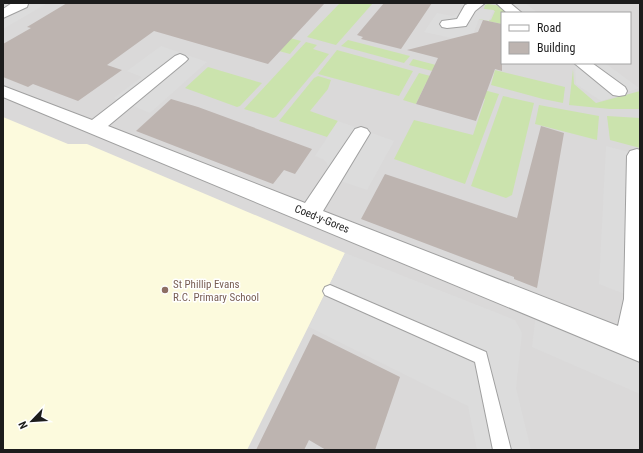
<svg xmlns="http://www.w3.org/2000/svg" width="643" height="453" viewBox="0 0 643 453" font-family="'Roboto Condensed',sans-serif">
<rect width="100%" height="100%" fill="#ede9e3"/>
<path fill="#dad9d9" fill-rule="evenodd" d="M3,3H640V450H3ZM502,13H630V63H502Z"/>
<path fill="#fcfadd" d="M3,117L68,144H87L345,253L247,450H3Z"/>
<path fill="#cbe3ad" d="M340,3H373L336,45L307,37Z
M488,4L500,6L510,13H502V24L478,19V17L491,20L495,11L484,9L485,5Z
M258,29L301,41L290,54L279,51Z
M348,40L410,56L404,63L341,46Z
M306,42L317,45L313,49L329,54L276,117L273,118L244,109Z
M337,50L413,71L399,96L318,74Z
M413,59L482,77L479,83L409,65Z
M208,67L262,83L240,106L237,107L185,88Z
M573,69L574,84L596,103L640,91V109H610L569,105Z
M495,70L565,87L563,103L543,99L491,85Z
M419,73L499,94L465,184L394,159L414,120L473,135L485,99L426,83L416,104L403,100Z
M318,76L331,80L328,89L310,111L338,121L327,137L279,121L314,78Z
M503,96L534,103L512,195L506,198L471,186Z
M539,105L599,116L597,140L535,124Z
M607,116L640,118V148L610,140Z"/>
<path fill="#dcdcdc" d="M3,3H44L46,4L3,29Z
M502,3H525L538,13H515Z
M483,9L494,10L489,21L479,19L470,42L424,32L437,13L452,16L466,10Z
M161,46L207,62L150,113L114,98L142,77L127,71Z
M575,63H605L639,88L601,101L576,84Z
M338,121L394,141L367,190L325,176L328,167L327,163L323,159L315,156Z
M606,146L640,155V300L599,284Z
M345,253L515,320L522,333L516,388L531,450H477L468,406L309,327Z
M537,305L640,348V394L532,347Z"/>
<path fill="#bdb4b0" d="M67,3H325L268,64L154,31L107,65L122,70L78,101L33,84L28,87L3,77V44L31,28L27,27Z
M384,3H432L401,49L361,39L363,37L357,35Z
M483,20L502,24V71L495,69L476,121L416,104L438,58L407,50L478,32Z
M171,99L198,107L312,149L295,174L284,170L273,184L136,131Z
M541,126L564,133L537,288L514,279V277L361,219L385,174L517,218Z
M313,334L400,377L375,450H326L309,440L304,450H256Z"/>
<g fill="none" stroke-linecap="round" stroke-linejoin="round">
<g stroke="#a0a0a0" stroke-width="2">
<path id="lane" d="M330,285L486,352L511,450H493L475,362L325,295L323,291L325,287Z"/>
</g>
<g stroke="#a0a0a0" stroke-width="2">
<path id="street" d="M12,3L28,4L27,7L3,18V9Z
M470,3H485L475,11L466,26L447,28L442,27L440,24L442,21L457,19L465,5Z
M496,3H510L522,13H507Z
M180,54L185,56L188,59L185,62L108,126L305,203L355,129L361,127L367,129L370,133L323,211L618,326L624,299L627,156L630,151L637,149L640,150V362L3,97V86L92,120L175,56Z
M574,63H592L625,87L627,91L625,95L619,96L613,95Z"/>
</g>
<use href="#lane" fill="#fff" fill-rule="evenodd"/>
<use href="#street" fill="#fff" fill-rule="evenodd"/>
</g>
<circle fill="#8d6e63" stroke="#fff" stroke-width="1.5" cx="165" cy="290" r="4"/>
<g text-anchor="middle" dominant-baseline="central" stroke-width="3" stroke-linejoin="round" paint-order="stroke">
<g font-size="11" fill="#1c1c1c" stroke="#fff">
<text transform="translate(322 219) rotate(22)">Coed-y-Gores</text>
</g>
<g font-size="11" fill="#785e54" stroke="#fff" text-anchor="start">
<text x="173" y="284">St Phillip Evans<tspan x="173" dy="13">R.C. Primary School</tspan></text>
</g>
</g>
<rect width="643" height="453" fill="none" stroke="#1c1c1c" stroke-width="8"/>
<rect x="501" y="12" width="130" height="52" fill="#ffffff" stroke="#a4a4a4"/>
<rect x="509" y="25" width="20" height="6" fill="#ffffff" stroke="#a4a4a4"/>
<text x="537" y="32" font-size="12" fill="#1c1c1c">Road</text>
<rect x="509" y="42" width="20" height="12" fill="#bdb4b0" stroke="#a4a4a4"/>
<text x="537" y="52" font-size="12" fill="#1c1c1c">Building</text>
<g transform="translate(32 421) rotate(245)" stroke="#ffffff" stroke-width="3" paint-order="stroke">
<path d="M0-3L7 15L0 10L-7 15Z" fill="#1c1c1c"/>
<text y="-6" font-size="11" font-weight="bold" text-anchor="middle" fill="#1c1c1c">N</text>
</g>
</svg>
